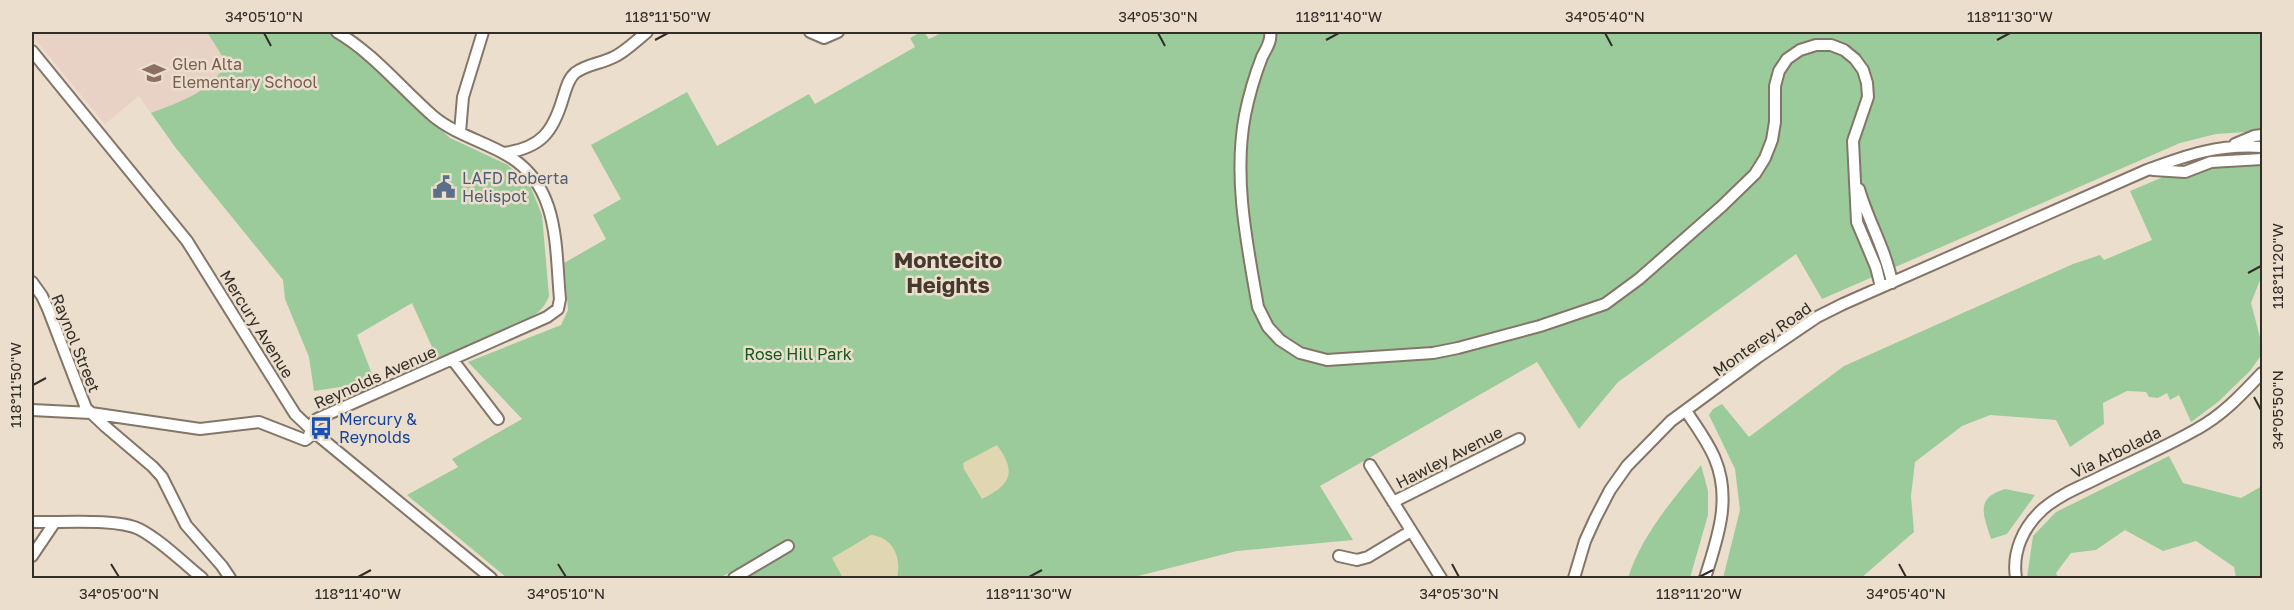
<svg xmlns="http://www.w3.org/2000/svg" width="2294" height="610" viewBox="0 0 2294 610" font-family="'Golos Text',sans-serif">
<rect width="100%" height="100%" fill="#ecdecd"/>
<path fill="#e8d1c5" d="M32,32H214L261,55L159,125L139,96L105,124L32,36Z"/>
<path fill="#9bcb9b" d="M207,32H329L369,64L450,138L508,165L531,188L542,215L549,296C546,304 541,311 534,315C509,332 467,345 437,358L412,303L357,335L377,387L350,400L340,387L314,391L309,357L285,299L283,280L175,147L151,113C177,103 215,91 226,62Z
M921,32H924L929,39L943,32H2262V131L2216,134L2180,143L1822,299L1796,254L1618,382L1579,429L1537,362L1320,486L1353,540L1237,551L1130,578H735L731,572L719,578H507L407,495L458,467L452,459L522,419L468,362L561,325L568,310L564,263L606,239L593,215L621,199L591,145L687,92L717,146L809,94L815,104L915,47L910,38Z
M2262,163V275L2251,303L2262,345V354L2250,371L2218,402L2191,422L2179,395L2170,400L2167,393L2158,398L2149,397L2146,392L2127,391L2103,403L2104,424L2070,447L2056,420L1990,415L1962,426L1915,462L1911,496L1914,532L1861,578H1723L1740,510L1735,469L1709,415L1713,409L1722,404L1749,437L1844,366L2073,264L2100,255L2104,260L2152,240L2130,191L2168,175L2224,164Z
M2169,456L2183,483L2241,498L2262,486V578H2236L2234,567L2196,541L2163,551L2125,530L2096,550L2071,553L2056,573L2058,578H2027L2033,536L2056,512Z
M1701,465L1708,491V515L1690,578H1628C1641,536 1673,499 1701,465Z
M2005,489L2035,495L2007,534L1991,539C1983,514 1975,498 2005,489Z"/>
<path fill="#e0d7b2" d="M997,445C1017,472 1011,485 982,499L964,469L963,463Z
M871,535C893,537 902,558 897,578H843L832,558Z"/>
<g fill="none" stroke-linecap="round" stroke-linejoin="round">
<g stroke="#837668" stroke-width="14">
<path id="minor" d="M810,32L824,38L838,32
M1270,32C1272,41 1266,49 1262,57C1255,75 1249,95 1245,115C1233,178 1247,244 1258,307L1268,327L1280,340L1300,353L1327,360L1433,353L1458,348L1540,326L1605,304L1639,279L1722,206L1755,174L1765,158L1772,140L1775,122V86L1779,71L1787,59L1800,50L1816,45H1831L1844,50L1855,59L1863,70L1867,83L1868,97L1853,141L1857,222L1876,267L1881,287
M32,51L187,241L295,414L315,433L491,578
M460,132L463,97L483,32
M2235,144L2254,136L2262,135
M504,153C541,148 553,132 563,98C566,89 568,79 575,73C587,64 600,64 614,57C625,52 637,40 647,32
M2153,170L2185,172L2211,162L2262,159
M1859,189C1868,221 1886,250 1892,283
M32,282L42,296L48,309L86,408L106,427L153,467L162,477L186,525L222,566L230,578
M452,359L498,419
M32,410L91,413L200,429L259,422L305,440L308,438L313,423L317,419L547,317L558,309L560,299C555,245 560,184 505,154C482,141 453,133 433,116C400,87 374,54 337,32
M1686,411C1696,426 1708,442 1715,459C1732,500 1717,539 1705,578
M1370,465L1441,578
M1393,502L1519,439
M32,522C59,523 116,518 139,529C162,541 182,562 202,578
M32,556L55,522
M1339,556L1357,560L1368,557L1411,531
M734,578L788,546
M1574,578L1585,541L1595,519L1610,490L1627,466L1671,421L1758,357L1817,317L1843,304L2147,170C2187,155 2219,144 2262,147
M2016,578C2012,552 2023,527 2043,509C2058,496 2077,488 2094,480C2128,463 2164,448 2197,429C2223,415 2242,394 2262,373"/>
</g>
<use href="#minor" stroke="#fff" stroke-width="10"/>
</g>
<path fill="none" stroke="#322d27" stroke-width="2" d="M264,33L271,46M1158,33L1165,46M1605,33L1612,46M655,40L668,33M1326,40L1339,33M1997,40L2010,33M2248,273L2261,266M33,385L46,378M2254,397L2261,410M111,564L119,577M558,564L566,577M1452,564L1459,577M1899,564L1906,577M358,577L371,570M1029,577L1042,570M1699,577L1713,570"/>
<defs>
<g id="school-bare" transform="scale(1.8)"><path d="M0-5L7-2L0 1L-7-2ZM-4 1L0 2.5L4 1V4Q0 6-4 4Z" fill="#8d6e63" stroke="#ecdecd" stroke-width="2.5" paint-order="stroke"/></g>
<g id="civic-bare" transform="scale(1.8)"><path d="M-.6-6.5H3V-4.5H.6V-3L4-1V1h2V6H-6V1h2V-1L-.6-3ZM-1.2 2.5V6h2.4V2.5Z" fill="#5c6f8a" stroke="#ecdecd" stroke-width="2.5" paint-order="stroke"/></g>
<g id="bus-bare" transform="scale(1.8)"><path d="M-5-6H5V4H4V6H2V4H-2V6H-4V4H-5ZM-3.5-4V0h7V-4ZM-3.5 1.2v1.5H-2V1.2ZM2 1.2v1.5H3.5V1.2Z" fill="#1a4fb4" stroke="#ecdecd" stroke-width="2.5" paint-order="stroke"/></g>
</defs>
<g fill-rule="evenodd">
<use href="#school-bare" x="154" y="73"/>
<use href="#civic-bare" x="444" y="187"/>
<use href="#bus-bare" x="321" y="428"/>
</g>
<g text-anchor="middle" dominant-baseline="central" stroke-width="5" stroke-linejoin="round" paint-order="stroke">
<g font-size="16" fill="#785e54" stroke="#ecdecd" text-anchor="start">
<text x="172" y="64">Glen Alta<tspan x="172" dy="18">Elementary School</tspan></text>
</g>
<g font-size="16" fill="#4e5e75" stroke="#ecdecd" text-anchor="start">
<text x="462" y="178">LAFD Roberta<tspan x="462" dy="18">Helispot</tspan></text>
</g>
<g font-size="16" fill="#322d27" stroke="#ecdecd">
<text transform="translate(257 324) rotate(58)">Mercury Avenue</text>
<text transform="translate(1762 339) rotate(-35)">Monterey Road</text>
<text transform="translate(76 343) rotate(68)">Raynol Street</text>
<text transform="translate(375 377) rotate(-24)">Reynolds Avenue</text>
<text transform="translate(2116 452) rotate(-26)">Via Arbolada</text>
<text transform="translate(1449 457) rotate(-27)">Hawley Avenue</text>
</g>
<g font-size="16" fill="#11581a" stroke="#ecdecd">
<text x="798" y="354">Rose Hill Park</text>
</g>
<g font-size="16" fill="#164399" stroke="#ecdecd" text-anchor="start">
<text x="339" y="419">Mercury &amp;<tspan x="339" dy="18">Reynolds</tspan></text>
</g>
<g font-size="22" font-weight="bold" fill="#44392c" stroke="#ecdecd">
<text x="948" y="259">Montecito<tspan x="948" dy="25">Heights</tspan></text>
</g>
</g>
<rect width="2294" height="610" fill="none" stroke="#ecdecd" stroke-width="66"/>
<rect x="33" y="33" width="2228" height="544" fill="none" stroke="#322d27" stroke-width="2"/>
<g font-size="15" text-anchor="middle" fill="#322d27">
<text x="264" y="22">34°05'10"N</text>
<text x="668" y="22">118°11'50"W</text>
<text x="1158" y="22">34°05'30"N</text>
<text x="1339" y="22">118°11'40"W</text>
<text x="1605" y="22">34°05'40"N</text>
<text x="2010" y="22">118°11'30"W</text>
<text transform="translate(2278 266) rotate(-90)" y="5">118°11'20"W</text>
<text transform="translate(16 385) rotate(-90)" y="5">118°11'50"W</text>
<text transform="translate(2278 410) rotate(-90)" y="5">34°05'50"N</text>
<text x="119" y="599">34°05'00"N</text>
<text x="358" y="599">118°11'40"W</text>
<text x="566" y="599">34°05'10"N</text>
<text x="1029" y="599">118°11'30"W</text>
<text x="1459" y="599">34°05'30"N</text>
<text x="1699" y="599">118°11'20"W</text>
<text x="1906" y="599">34°05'40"N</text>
</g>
</svg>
